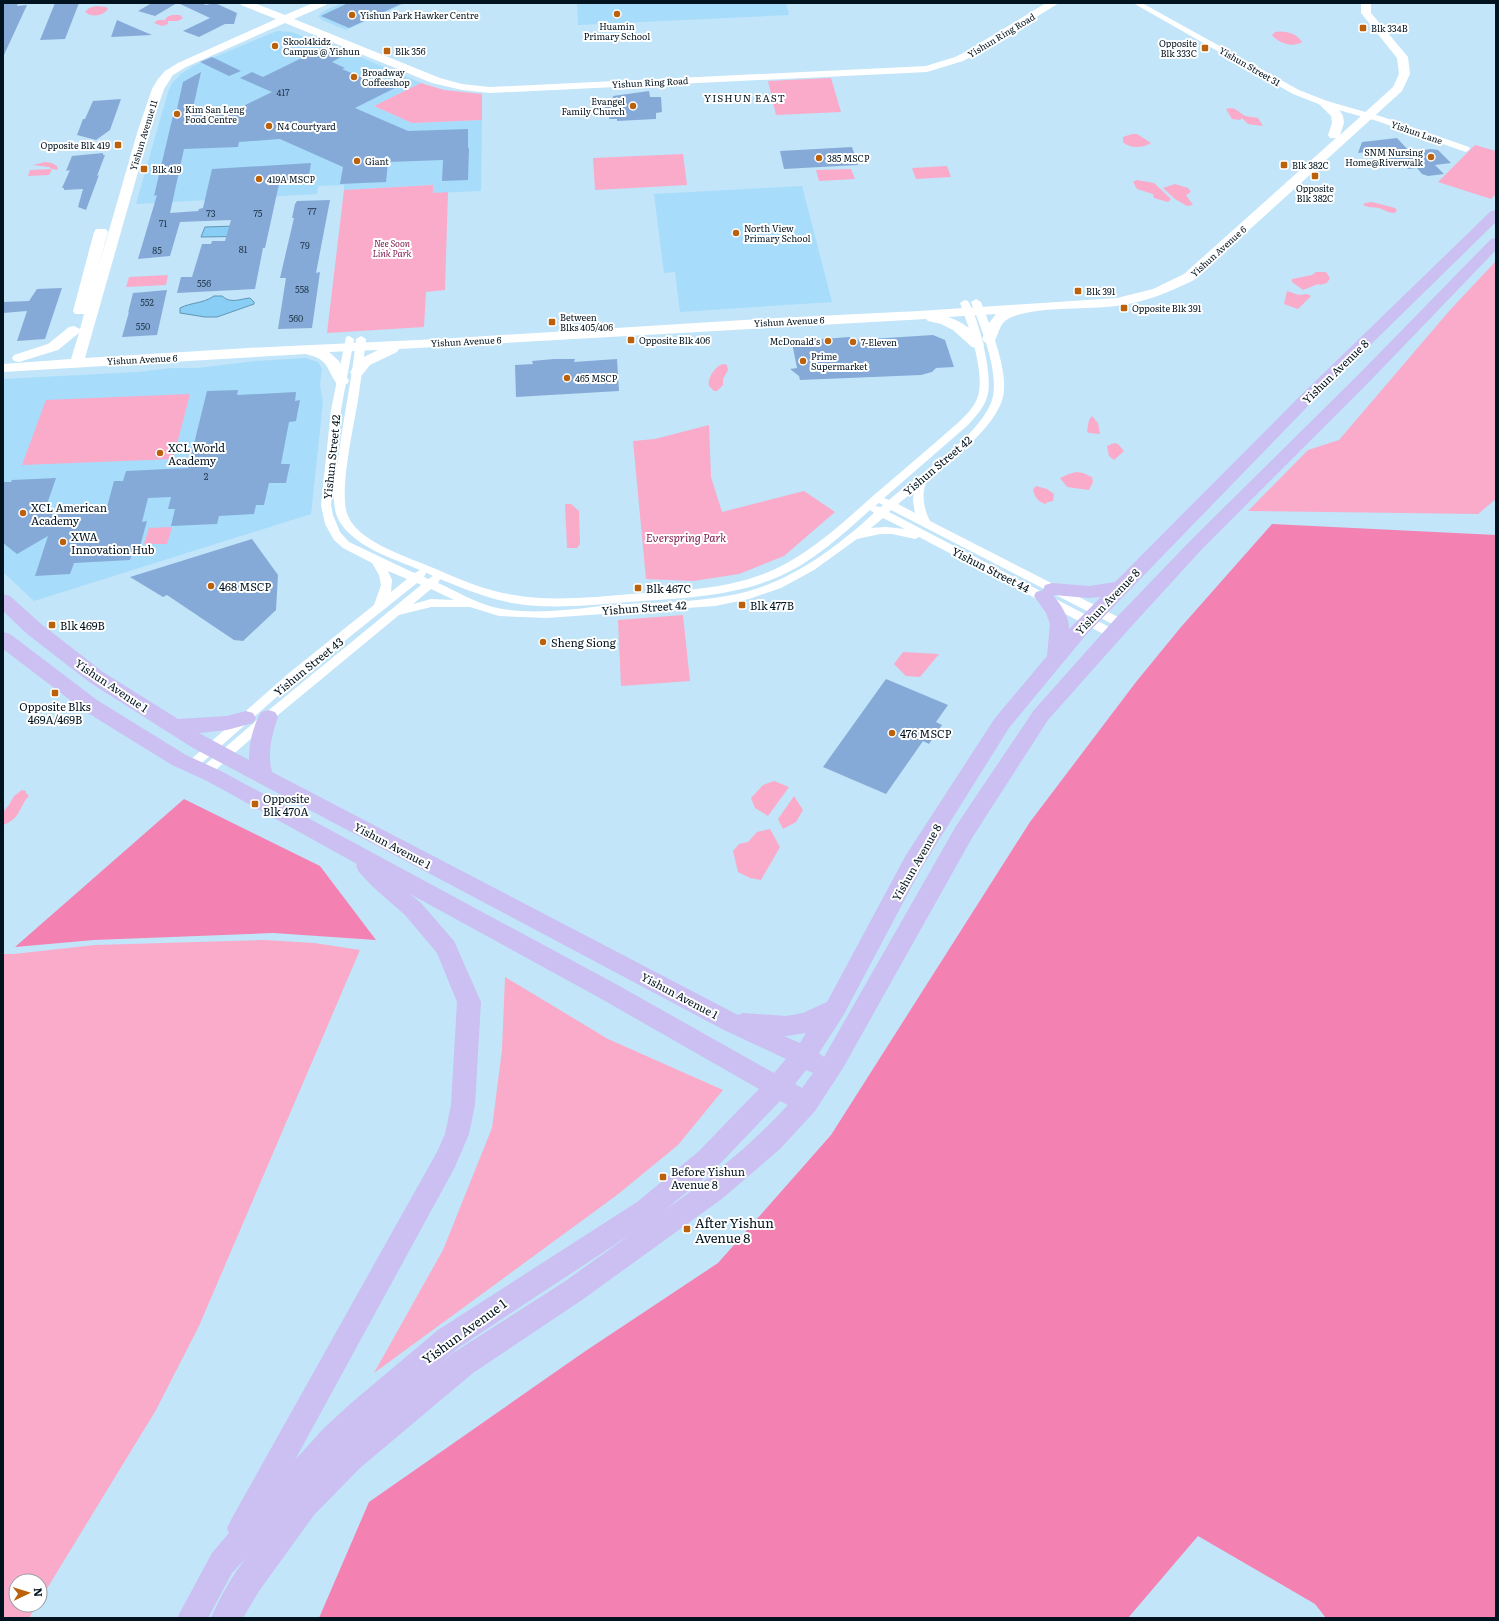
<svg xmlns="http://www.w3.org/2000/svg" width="1499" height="1621" viewBox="0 0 1499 1621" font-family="Literata,serif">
<rect width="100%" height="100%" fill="#c2e5f9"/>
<path fill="#a7dcfa" d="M341,3H406L346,30L322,20L318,16L324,11Z
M577,3H786L789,15L578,25Z
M277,31L292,32L312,40L339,48L421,83L374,106L412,123L482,120L481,191L433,193V185L344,190V185L318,186L317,194L136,204L168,92L172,83L181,74L193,66Z
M802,186L832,302L680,312L675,272L664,273L654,194Z
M306,358L318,362L322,369L320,385L323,402L311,514L34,601L3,572V379L138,372L172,368H198L255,361Z"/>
<path fill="#faabca" d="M96,6L106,7L108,9C103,16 92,18 85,12L89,8Z
M172,15H180L183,18L178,21H168V24L162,26L154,23L158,20H165L167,17Z
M1275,32C1284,30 1297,33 1302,42C1293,48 1278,43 1272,35Z
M831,78L841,112L776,115L768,81Z
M421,83L444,90L482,94V120L412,123L374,106Z
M1231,108L1235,109L1245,116L1258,118L1263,126L1248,124L1242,118L1240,120L1232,119L1226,109Z
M1132,134H1137L1151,143C1143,148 1130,149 1123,142V137Z
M1475,145L1496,151V194L1491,199L1438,182Z
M683,154L687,185L595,190L593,158Z
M45,162L52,163L57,166L58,170L52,169L49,175L28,176L30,170L52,169L49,167L33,165Z
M947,166L951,177L916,179L912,168Z
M851,169L855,179L819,181L816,170Z
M1137,180L1154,183L1171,199L1168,202L1154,198L1153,194L1137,189L1133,182Z
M1175,184L1188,188L1191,192L1186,195L1193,205L1187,206L1175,199L1163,188Z
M433,185V193L448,192L445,290L426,292L424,327L327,333L344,190Z
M1372,202L1395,208L1397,210L1395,213C1388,213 1385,210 1379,208C1373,207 1369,208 1363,205L1365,203Z
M1496,261V499L1478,514L1248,511L1308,450L1339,440L1450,310Z
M1316,272H1326L1330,278L1327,283L1320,285L1318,284L1303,290L1292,282V279L1312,275Z
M168,275L166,285L126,287L129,277Z
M1287,291L1299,295L1307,294L1311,296L1298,309L1284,304Z
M724,364L727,365L728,370L723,379V385L717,391H714L709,386C707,378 716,365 724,364Z
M190,394L173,459L22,465L46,400Z
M1092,416L1098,423L1100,434L1089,433L1087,431L1089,420Z
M709,425L711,477L722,512L804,491L835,512L784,556L739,574L693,581L646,579L633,441L655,439Z
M1114,443L1118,444L1124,451L1114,460L1109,456L1107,446Z
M1076,472L1083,473L1092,477L1093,482L1089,490L1067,487L1060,478L1069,474Z
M1036,486L1047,489L1054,494L1053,501L1048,502L1045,504C1037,501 1035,497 1033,490Z
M565,504H571L579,511L580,544L577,548H567Z
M172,527L167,544H144L149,528Z
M683,615L690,681L621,686L618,620Z
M903,652L939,654L920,677L906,676L894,664Z
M774,781L789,787L768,816L755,808L751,798L763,785Z
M22,790L26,791V793L29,796C18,807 22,818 3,825V812L9,805L14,796Z
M794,796L803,810L796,822L783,829L778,819Z
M770,829L780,847L761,880L750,878L738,872L733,851L739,844L748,842L757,832Z
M264,940L314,943L360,950L199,1326L156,1410L40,1600V1581H16V1605H37L29,1618H3V954H14L95,945Z
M505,977L608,1039L723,1090L678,1145L617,1195L374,1373L443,1250L492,1128L502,1050Z"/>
<path fill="#f382b3" d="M1272,524L1496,535V1618H1326L1315,1604L1198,1536L1128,1618H319L369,1502L584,1352L718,1263L831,1135L1030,822L1136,682L1181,627Z
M184,799L320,866L376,940L273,933L94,940L15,947Z"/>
<path fill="#89cef5" stroke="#6096b5" d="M268,225L266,236L201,237L205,227Z
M214,296H222C231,304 239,299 250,298L254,302V304L217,317H205L180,313V308C192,302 202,304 214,296Z"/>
<path fill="#86aad7" d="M3,3H18L17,6L27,5L3,57Z
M55,3H79L65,39L40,40Z
M152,3H177L155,16L138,11Z
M178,3H201L206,5L215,3L237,13L234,24H225L199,37L183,31L210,18Z
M348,3H403L349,28L321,16Z
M117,20L133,27L152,35L111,37Z
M320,49L341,57L332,62L345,68L342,69L370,81L378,77L399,86L355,108L408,131L468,129V148H469L468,180L442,181L443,160L388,162L386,182L340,184L343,167L280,139L239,142L238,147L184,149L170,213L198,211L199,209L203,208L212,169L311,163L308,182L279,184L265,248H263L255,289L177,293L181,277H192L202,244H211L212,241H225L231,220L180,222L170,256L138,259L157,195L154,196L171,124L175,109H177L183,82L201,72L193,108H209L207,113L231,112L272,92L240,78L252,72L263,77Z
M212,57L241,71L229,76L200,62Z
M649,91L650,97H661L662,112L656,113V119L617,121V119H609L610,116H605V99L613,98V96Z
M121,99L110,130L96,140L77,135L83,119H85L93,101Z
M1397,138L1410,152L1431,149L1438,150L1451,163L1435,165L1444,174L1428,176L1422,174L1417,168L1408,169L1406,167H1402L1385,161L1380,156H1370L1367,152L1358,153L1362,142Z
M852,147L858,165L784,169L780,151Z
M103,153V155H105L97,176L99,175L86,210L78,207L83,189L64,190V188H62L70,170L66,171L72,156Z
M330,200L316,273L320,272L312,328L278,329L286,278H280L294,218H292L295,204L297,201Z
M62,288L45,339L17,341L27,311L3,313V302L29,301L37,289Z
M167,290L157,335L122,337L129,312L128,313L133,293Z
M933,335L945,340L954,367L936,368L932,372L921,375L800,380L799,376L790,369L797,368L792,343L798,341L849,337L855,340Z
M554,359H575L574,362L617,359L619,391L516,397L515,365L533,364L532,361Z
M238,390L237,395L296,392L295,401L300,400L296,421L289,422L281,464H290L286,483H269L264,505H256L254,514L219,516L217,524L171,526L175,509H168L171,497L148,498L142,522L147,521L139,550H133L130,560L74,563L70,574L35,576L48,536L17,554L3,543V482H11L12,480L56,478L45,510L107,507L114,481H123L126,471L188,468L207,391Z
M252,539L278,575L276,610L243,641L234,640L167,595L163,597L130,577Z
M886,679L948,705L936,722L942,725L929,744L923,741L886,794L823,767Z"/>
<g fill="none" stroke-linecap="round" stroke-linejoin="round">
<path fill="#fff" fill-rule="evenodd" d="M1133,3H1142L1299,90L1327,101L1383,117L1469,147L1470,149L1466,152L1463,151L1377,121L1321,105L1293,94Z
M976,299L981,302C990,326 1009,371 1003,397C997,422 966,448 947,464C941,469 932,474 928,480C920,491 924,510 930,521L1126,621L1128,624L1126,627H1118L891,510L889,512L1117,631L1119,634L1117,637H1109L919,537L915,539L892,534H880L857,539L814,570L781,588L749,599L715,606L547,618L499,616L470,607H431L399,615L272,720L210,775L205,777L200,775L199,772L200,769L264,714L421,585L417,583L297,679L196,768L192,770L188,768L186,765L188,762L289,673L374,605L381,585L379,575L372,563L343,548L334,540L325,524L321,505L331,410L346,337L349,336L354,339L341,410L331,505L333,515L340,532L349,542L412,572L415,573L420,570C397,560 369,552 350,534C343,528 336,518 335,509C332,493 336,475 338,460C343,419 352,380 356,339L361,336L366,339C364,359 361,379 358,400C354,425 338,494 348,516C359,543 411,558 436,569C461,580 487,591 514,595C553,602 593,597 632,594C684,590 738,590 785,564C818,546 846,520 874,495C903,470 932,446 960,421C967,414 975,406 978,396C985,370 969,328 960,303L965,300L968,301C979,319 994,378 987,397C984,408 975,417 968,425L884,498L889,500C917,476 986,432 993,396C998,368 981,328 971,302ZM914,491L913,501L915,513L898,504ZM879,503L883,505L881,507L875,506ZM870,510L874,513C834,550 786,585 732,595C692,603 651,602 611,605C573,609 531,616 493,607C474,602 456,591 438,583L440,579C464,589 487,598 512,603C551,610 591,605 629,602C680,598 731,597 778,577C813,562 842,535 870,510ZM883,518L905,529L886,527L871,528ZM388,571L407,579L391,592L392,580ZM426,573H427L433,576L428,579L424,577ZM431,589L454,600L431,599L413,604Z"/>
<path fill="#fff" fill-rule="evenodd" d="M240,3H254L285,15L313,3H327L326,5L294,19L440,78L462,84L490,87L926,66L955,57L965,52L1046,3H1059L973,56L963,61L927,72L490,93L462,90L432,83L285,23L186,67L173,75L164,89L150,130L85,358L248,348L438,339L777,318L919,311L1117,298L1153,289L1184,274L1336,138H1330L1328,135L1332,123L1331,116L1318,103L1320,101H1328L1338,108L1343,116L1344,123L1340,135L1393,87L1399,74L1397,58L1361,13V3H1371V13L1408,57L1410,74L1402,91L1194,280C1169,292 1144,303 1116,306C1087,310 1030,306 1008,319C999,324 999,334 994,342L989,343L984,342L982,339L989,323L996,314L948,317C963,322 975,331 984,344L982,347L977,348L972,347L953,330L941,324L928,321L926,319L399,349L397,352L370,365L362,375L357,376L352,375L350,372L360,359L378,350L329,352L339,361L349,381L347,384L342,385L337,384C325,367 330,360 306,354L3,372V364L71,359L79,333L58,350L19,362L14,361L12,358L14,355L48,344L69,327L74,326L80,329L84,314H75L73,311L94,232L96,229H106L108,232L97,272L138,130L152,89L158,79L165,71L178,63L276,19L241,5Z"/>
<path fill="#cbc0f1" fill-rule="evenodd" d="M1496,210V222L1308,406L1085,636L1009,728L922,867L843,1016L819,1053L824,1057L956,826L1034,710L1115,619L1191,540L1359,374L1491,239L1496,238V250L1371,380L1203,548L1129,629L1048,720L972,838L843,1068L815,1111L781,1148L723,1198L582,1300L473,1373L360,1468L314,1515L259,1591L243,1618H211C220,1597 232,1576 246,1558L232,1573L208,1618H177L212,1553L229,1533L227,1528L232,1518L437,1152L445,1134L451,1105L457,1002L437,953L405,915L373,887L359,872L356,866L357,864L207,781L172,765L83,710L3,649V632L10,634L97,700L186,755L221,771L614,983L774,1073L786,1059L724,1030L193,748L89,682L26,633L3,611V594L10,596L40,623L103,672L178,719L227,716L246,711L253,713L256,718L253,723L227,730L199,733L249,760C249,743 253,726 261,712L268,710L275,712L278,717C272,735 267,752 272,772L738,1015L743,1013L786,1016L803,1013L827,1002L906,855L995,718L1047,656L1050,624L1046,613L1034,596L1036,592L1043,590L1045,585L1052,583L1089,586L1115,582L1296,400L1491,211ZM1053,595L1089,598L1101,597L1069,629C1069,616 1061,605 1053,595ZM410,894L598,997L759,1089L698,1152L637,1202L438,1330L350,1404L323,1429L295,1460L455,1167L469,1134L475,1105L481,1002L454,941L421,903ZM806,1033L800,1043L784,1036H786ZM806,1070L813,1073L802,1088L795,1084ZM780,1101L788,1105C751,1145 709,1179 665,1210L716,1168ZM631,1234L564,1282L453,1353L435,1368L458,1348Z"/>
</g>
<g fill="#bc610b" stroke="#fff" stroke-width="1.5">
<circle cx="617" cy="14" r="4"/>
<circle cx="352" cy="15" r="4"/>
<rect x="1359" y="24" width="8" height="8" rx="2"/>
<circle cx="275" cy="46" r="4"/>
<rect x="1201" y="44" width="8" height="8" rx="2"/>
<rect x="383" y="47" width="8" height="8" rx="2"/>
<circle cx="354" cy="77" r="4"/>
<circle cx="633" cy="106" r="4"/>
<circle cx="177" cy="114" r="4"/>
<circle cx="269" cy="126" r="4"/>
<rect x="114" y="141" width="8" height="8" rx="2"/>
<circle cx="1431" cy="157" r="4"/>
<circle cx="819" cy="158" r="4"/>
<circle cx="357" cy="161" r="4"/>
<rect x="1280" y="161" width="8" height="8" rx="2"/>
<rect x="140" y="165" width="8" height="8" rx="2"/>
<rect x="1311" y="172" width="8" height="8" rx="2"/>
<circle cx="259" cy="179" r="4"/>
<circle cx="736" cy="233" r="4"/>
<rect x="1074" y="287" width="8" height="8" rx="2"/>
<rect x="1120" y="304" width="8" height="8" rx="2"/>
<rect x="548" y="318" width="8" height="8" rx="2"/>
<rect x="627" y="336" width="8" height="8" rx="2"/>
<circle cx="828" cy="341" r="4"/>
<circle cx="853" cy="342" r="4"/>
<circle cx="803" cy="361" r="4"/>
<circle cx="567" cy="378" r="4"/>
<circle cx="160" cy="453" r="4"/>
<circle cx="23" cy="513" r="4"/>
<circle cx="63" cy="542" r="4"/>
<circle cx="211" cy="586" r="4"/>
<rect x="634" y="584" width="8" height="8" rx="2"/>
<rect x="738" y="601" width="8" height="8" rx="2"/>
<rect x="48" y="621" width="8" height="8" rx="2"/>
<circle cx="543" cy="642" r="4"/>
<rect x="51" y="689" width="8" height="8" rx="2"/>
<circle cx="892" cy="733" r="4"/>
<rect x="251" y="800" width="8" height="8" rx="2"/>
<rect x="659" y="1173" width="8" height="8" rx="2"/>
<rect x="683" y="1225" width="8" height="8" rx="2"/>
</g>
<g text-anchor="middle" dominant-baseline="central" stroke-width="4" stroke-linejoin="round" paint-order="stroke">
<g font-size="9" fill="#00131f" stroke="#fff" text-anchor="start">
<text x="360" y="15">Yishun Park Hawker Centre</text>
<text x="617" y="26" text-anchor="middle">Huamin<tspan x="617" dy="10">Primary School</tspan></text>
<text x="1371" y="28">Blk 334B</text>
<text x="283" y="41">Skool4kidz<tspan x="283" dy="10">Campus @ Yishun</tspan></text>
<text x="1197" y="43" text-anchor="end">Opposite<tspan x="1197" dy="10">Blk 333C</tspan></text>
<text x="395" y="51">Blk 356</text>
<text x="362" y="72">Broadway<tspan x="362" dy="10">Coffeeshop</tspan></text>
<text x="625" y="101" text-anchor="end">Evangel<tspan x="625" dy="10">Family Church</tspan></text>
<text x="185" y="109">Kim San Leng<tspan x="185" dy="10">Food Centre</tspan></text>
<text x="277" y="126">N4 Courtyard</text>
<text x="110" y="145" text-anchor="end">Opposite Blk 419</text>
<text x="1423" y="152" text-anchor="end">SNM Nursing<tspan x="1423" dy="10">Home@Riverwalk</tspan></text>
<text x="827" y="158">385 MSCP</text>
<text x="365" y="161">Giant</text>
<text x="1292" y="165">Blk 382C</text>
<text x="152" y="169">Blk 419</text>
<text x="267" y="179">419A MSCP</text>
<text x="1315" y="188" text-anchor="middle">Opposite<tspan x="1315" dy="10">Blk 382C</tspan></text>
<text x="744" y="228">North View<tspan x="744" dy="10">Primary School</tspan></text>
<text x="1086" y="291">Blk 391</text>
<text x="1132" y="308">Opposite Blk 391</text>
<text x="560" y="317">Between<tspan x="560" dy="10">Blks 405/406</tspan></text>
<text x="639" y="340">Opposite Blk 406</text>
<text x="820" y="341" text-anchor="end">McDonald's</text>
<text x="861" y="342">7-Eleven</text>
<text x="811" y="356">Prime<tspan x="811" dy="10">Supermarket</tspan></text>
<text x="575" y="378">465 MSCP</text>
</g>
<g font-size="9" fill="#00131f" stroke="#fff">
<text transform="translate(1001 35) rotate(-31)">Yishun Ring Road</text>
<text transform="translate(1250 66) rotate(30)">Yishun Street 31</text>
<text transform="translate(650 82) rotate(-3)">Yishun Ring Road</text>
<text transform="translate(1417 132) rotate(19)">Yishun Lane</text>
<text transform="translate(143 135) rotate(-73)">Yishun Avenue 11</text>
<text transform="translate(1218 251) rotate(-42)">Yishun Avenue 6</text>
<text transform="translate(789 321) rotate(-3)">Yishun Avenue 6</text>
<text transform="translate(466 341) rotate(-3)">Yishun Avenue 6</text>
<text transform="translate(142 359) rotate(-3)">Yishun Avenue 6</text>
</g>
<g font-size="9" fill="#22394d">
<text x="283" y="92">417</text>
<text x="312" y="211">77</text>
<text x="211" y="213">73</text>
<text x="258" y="213">75</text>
<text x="163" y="223">71</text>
<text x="305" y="245">79</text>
<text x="243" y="249">81</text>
<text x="157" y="250">85</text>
<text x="204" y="283">556</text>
<text x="302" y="289">558</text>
<text x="147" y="302">552</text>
<text x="296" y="318">560</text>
<text x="143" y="326">550</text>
<text x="206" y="476">2</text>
</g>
<g font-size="9" font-style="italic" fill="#811d50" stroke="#fff">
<text x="392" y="243">Nee Soon<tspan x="392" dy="10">Link Park</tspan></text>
</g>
<g font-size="10" letter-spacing="1" fill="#00131f" stroke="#fff">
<text x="745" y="97">YISHUN EAST</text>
</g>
<g font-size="11" fill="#00131f" stroke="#fff">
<text transform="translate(1335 371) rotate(-44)">Yishun Avenue 8</text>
<text transform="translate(331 457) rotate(-84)">Yishun Street 42</text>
<text transform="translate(937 465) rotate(-40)">Yishun Street 42</text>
<text transform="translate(991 569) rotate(27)">Yishun Street 44</text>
<text transform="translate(1107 601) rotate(-46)">Yishun Avenue 8</text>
<text transform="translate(644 607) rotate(-4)">Yishun Street 42</text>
<text transform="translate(308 666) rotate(-39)">Yishun Street 43</text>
<text transform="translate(112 685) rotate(34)">Yishun Avenue 1</text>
<text transform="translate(393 845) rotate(28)">Yishun Avenue 1</text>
<text transform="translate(916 862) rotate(-60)">Yishun Avenue 8</text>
<text transform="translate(680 995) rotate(28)">Yishun Avenue 1</text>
</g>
<g font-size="11" fill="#00131f" stroke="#fff" text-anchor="start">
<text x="168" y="447">XCL World<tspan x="168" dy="13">Academy</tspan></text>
<text x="31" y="507">XCL American<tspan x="31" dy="13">Academy</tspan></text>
<text x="71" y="536">XWA<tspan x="71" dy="13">Innovation Hub</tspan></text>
<text x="219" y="586">468 MSCP</text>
<text x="646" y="588">Blk 467C</text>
<text x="750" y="605">Blk 477B</text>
<text x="60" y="625">Blk 469B</text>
<text x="551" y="642">Sheng Siong</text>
<text x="55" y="706" text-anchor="middle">Opposite Blks<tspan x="55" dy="13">469A/469B</tspan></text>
<text x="900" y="733">476 MSCP</text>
<text x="263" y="798">Opposite<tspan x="263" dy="13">Blk 470A</tspan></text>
<text x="671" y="1171">Before Yishun<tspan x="671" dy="13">Avenue 8</tspan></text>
</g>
<g font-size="11" font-style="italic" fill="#811d50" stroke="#fff">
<text x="686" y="537">Everspring Park</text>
</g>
<g font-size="13" fill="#00131f" stroke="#fff" text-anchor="start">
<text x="695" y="1222">After Yishun<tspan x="695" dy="15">Avenue 8</tspan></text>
</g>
<g font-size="13" fill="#00131f" stroke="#fff">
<text transform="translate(464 1331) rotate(-36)">Yishun Avenue 1</text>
</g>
</g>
<rect width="1499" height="1621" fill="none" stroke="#00131f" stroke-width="8"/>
<g transform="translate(28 1593) rotate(86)"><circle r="19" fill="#ffffff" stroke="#99a1a5"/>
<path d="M0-3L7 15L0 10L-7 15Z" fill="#bc610b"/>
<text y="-6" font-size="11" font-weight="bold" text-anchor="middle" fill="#00131f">N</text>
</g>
</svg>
